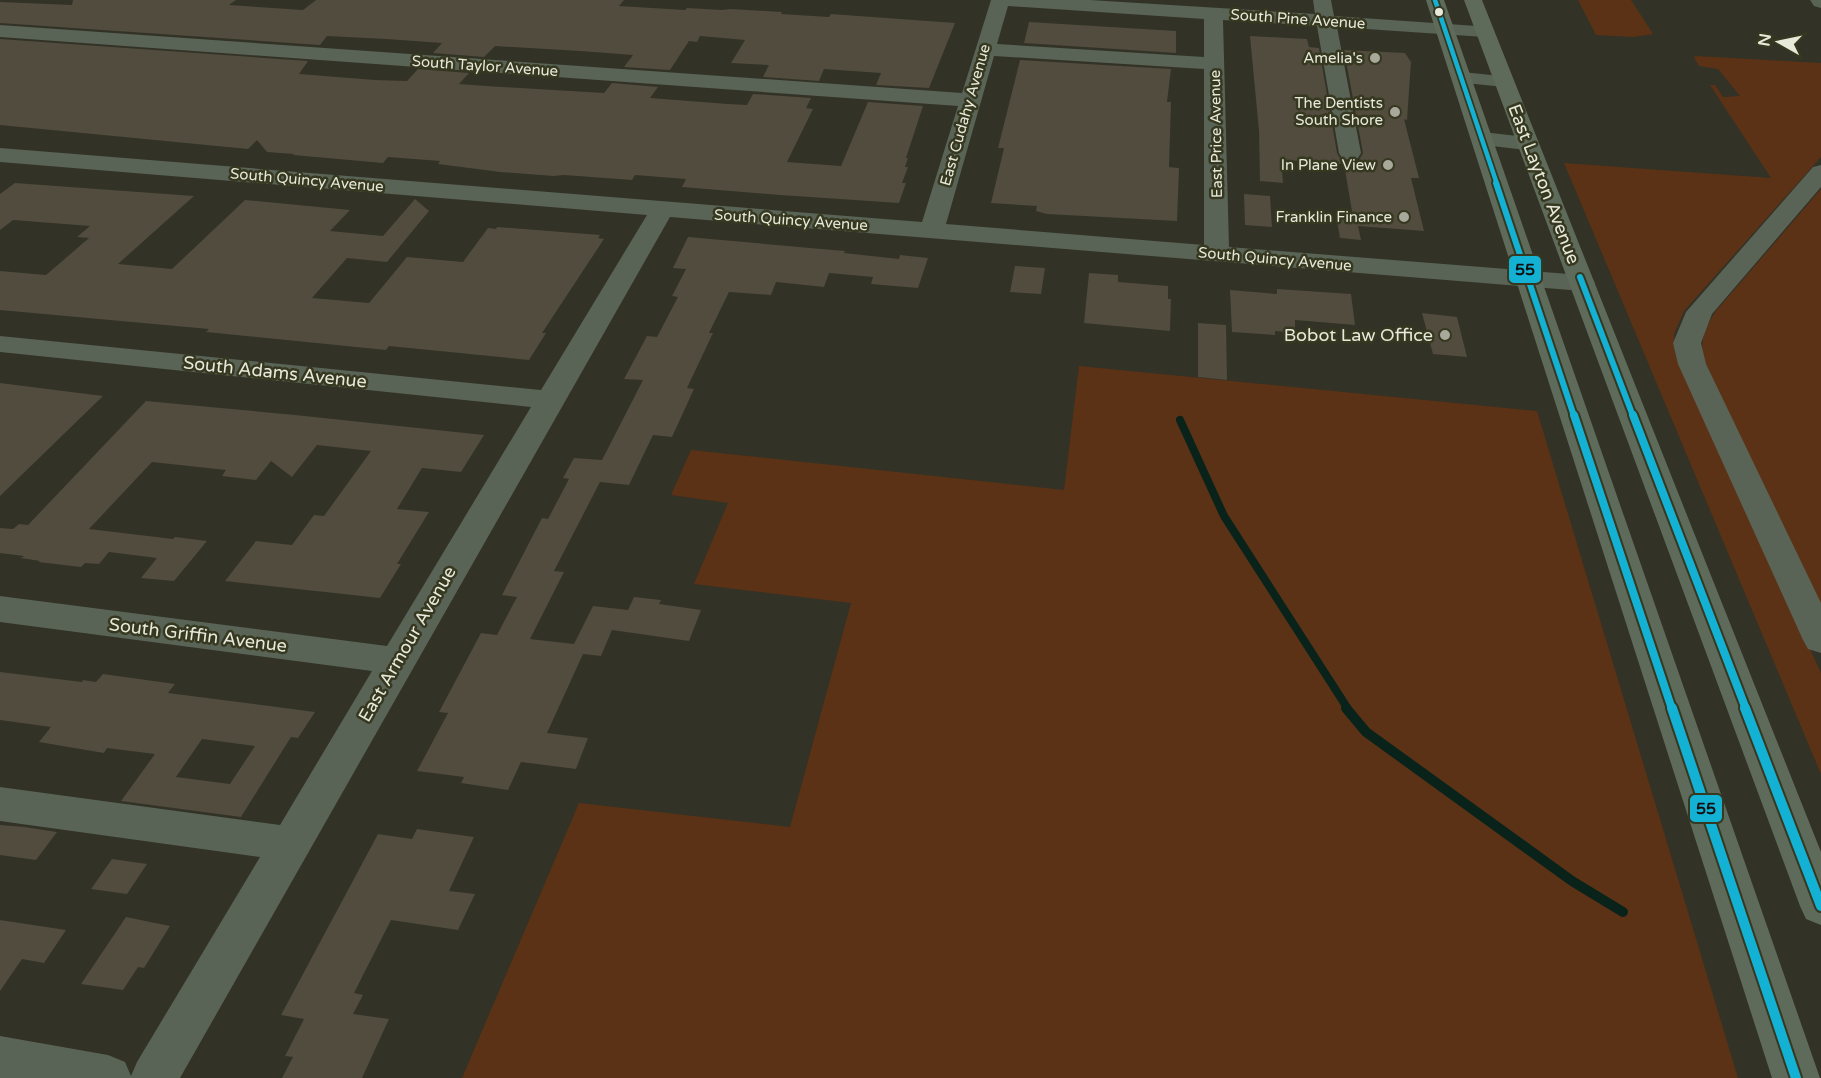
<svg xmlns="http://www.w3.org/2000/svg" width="1821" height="1078" viewBox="0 0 1821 1078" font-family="'Varela Round',sans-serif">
<rect width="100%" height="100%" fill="#323226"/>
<path fill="#5b3215" d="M1578,0H1631L1653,34L1633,37L1596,35Z
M1696,56L1821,63V157L1684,311L1674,334L1676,356L1821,673V774L1564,163L1771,178L1710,85H1715L1723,97L1740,96L1718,69L1699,66L1694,57Z
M1821,189V610L1704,362C1699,342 1705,327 1716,311Z
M1079,366L1537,411L1738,1078H462L579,803L790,827L851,603L694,584L728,503L671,495L691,450L1064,490Z"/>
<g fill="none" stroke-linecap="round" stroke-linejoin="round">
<path stroke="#09231b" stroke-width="8" d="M1180,420L1224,516L1348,709"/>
<path stroke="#09231b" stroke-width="10" d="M1346,708L1366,732L1572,881L1623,912"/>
</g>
<path fill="#514c3d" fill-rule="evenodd" d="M73,0H236L229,5L303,10L316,0H624L619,6L685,10L687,8L722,10L730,9L782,12L781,14L829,17L831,14L955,23L929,88L876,85L881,73L824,69L819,81L763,77L769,65L731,63L745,40L700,36L697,42L689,41L670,70L624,67L633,55L580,51L495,46L484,57L433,53L442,43L386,39L327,36L320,45L0,23V2L72,5Z
M1029,22L1176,31V53L1024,43Z
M1250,36L1307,39L1309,47L1319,48L1337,153L1341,160L1349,162L1359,160L1363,153L1344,50L1405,53L1411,62L1407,120L1404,119L1419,178H1411L1424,231L1358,226L1361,240L1340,238L1336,216L1353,217L1344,164L1285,160L1287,170H1282L1283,183L1260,181L1259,131Z
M0,39L308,61L299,74L375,80L407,81L418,69L469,73L459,84L487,86L604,93L612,83L658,87L650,98L728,104L747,105L753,94L811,98L806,108L813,109L787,162L841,166L868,102L923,106L906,158H908L905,167H908L902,183H906L899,203L780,195L682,187L686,179L635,175L632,180L564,175L554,176L500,172L438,164L440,161L388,157L383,163L293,155L294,154L267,152L257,140L248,149L0,125Z
M1020,60L1171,69L1167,102H1171L1169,167L1179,168L1177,221L1047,214L1036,211L1037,206L991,203L1004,148H998Z
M15,183L194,196L118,264L172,269L245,200L350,210L330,231L383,236L415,199L429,211L387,262L347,258L312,298L369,303L407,257L463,262L488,228L496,229L497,227L600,235L598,238L604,239L542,333H546L529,360L389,346L386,350L206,332L209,329L0,310V271L46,275L89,238L77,237L90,226L13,220L0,230V194Z
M1244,194L1270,196L1272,227L1245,225Z
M688,237L833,250L845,251L844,253L899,259L900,255L928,258L918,288L871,284L873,277L829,273L824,287L776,282L771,295L729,292L709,333H713L687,388L694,389L672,437L653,435L629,485L600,482L554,571L564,572L530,639L574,644L593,606L628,610L634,597L661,600L659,604L701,610L689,641L612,630L601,656L583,654L547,733L588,738L576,769L521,762L508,790L461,783L464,777L417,771L448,713L439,712L481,633L497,635L517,597L502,595L542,518L548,519L569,479L563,478L574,458L602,460L643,380L624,379L647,336L657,337L678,297L672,296L686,269L673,268Z
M1015,266L1045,268L1041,294L1010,292Z
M1089,273L1118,275V282L1168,286V299H1171L1170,331L1084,323Z
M1277,289L1351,294L1355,325L1295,320V333L1275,331V335L1232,332L1230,290L1277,294Z
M1422,313L1457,317L1467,357L1433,354Z
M1198,323L1226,325L1227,380L1198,377Z
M0,383L103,396L0,496Z
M146,401L295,415L484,435L461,472L422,468L397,509L429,512L397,564H401L380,598L225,581L256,541L292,545L314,515L324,516L371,451L317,445L292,477L271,461L256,480L222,476L226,470L152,462L89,529L173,539L175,537L207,541L174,581L141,578L157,558L109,552L99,564L85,563L81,567L38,562L40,561L21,558L24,556L0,553V528L13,529L19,524L28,525Z
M0,672L82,682L83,680L96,682L103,674L175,684L168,693L315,712L298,738L291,737L241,817L121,801L155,754L107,748L104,753L39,742L51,727L0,720ZM202,739L255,746L230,784L176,777Z
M0,825L24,827L57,832L36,860L0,855Z
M417,829L474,837L449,891L475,894L458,930L391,920L354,993L363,995L353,1014L389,1019L362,1078H282L293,1057L285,1056L304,1019L281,1015L378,834L412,839Z
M112,859L147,864L127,894L91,889Z
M126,917L170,926L144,968L138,967L123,990L81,984Z
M0,920L66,930L44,963L22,959L0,991Z"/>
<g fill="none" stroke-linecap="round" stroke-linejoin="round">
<path fill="#596356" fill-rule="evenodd" d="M991,0H1090L1315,14L1313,0H1331L1334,16L1491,27L1494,31L1491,35L1484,37L1337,27L1361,153L1358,158L1350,160L1342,158L1339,153L1317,26L1223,20L1229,247L1582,275L1591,277L1595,283L1591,289L1582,291L670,217L180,1078H0V1036L108,1055L125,1062L131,1076L137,1062L260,857L0,821V787L280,825L372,671L0,622V596L387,646L531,407L0,352V336L541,390L647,215L0,162V148L922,222L958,106L0,37V25L962,93ZM1008,6L1204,19V57L997,44ZM994,56L1204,69V245L946,224Z
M1810,0H1821V8L1814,6Z
M1462,72L1511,77L1514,81L1511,85L1504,87L1455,82L1452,78L1455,74Z
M1483,132L1535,138L1538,143L1535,148L1527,150L1475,144L1472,139L1475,134Z
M1821,165V187L1712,314L1701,343L1706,364L1821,603V653L1808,649L1803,640L1678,364L1673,343L1686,312L1813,167Z"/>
<path fill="#5f6b5a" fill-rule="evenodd" d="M1426,0H1444L1820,1078H1772Z
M1464,0H1482L1821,852V925L1806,919L1800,906Z"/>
<g stroke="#363820" stroke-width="8">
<path id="bus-1-far3" d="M1435,0L1497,184"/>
</g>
<g stroke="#363820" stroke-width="10">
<path id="bus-1-far2" d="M1496,183L1574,416
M1580,277L1633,416"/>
</g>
<g stroke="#363820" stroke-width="12">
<path id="bus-1-far1" d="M1574,415L1672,709
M1633,415L1746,709"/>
</g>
<g stroke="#363820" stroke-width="14">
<path id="bus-1" d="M1672,708L1796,1078
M1745,708L1821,906"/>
</g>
<use href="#bus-1-far3" stroke="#13b2d5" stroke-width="4.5"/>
<use href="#bus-1-far2" stroke="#13b2d5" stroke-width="6"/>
<use href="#bus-1-far1" stroke="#13b2d5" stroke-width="8"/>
<use href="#bus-1" stroke="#13b2d5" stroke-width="10"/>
</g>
<circle fill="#e7e9da" stroke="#363820" stroke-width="2" cx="1439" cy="12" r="5"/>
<g fill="#a8a99b" stroke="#363820" stroke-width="2">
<circle cx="1375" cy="58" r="6"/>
<circle cx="1395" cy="112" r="6"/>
<circle cx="1388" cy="165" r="6"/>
<circle cx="1404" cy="217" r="6"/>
<circle cx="1445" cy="335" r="6"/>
</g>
<g text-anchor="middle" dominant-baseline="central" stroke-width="5" stroke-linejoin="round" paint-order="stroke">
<g font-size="15" fill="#e7e9da" stroke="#363820">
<text transform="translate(1298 19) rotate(4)">South Pine Avenue</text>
<text transform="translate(485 66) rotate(4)">South Taylor Avenue</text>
<text transform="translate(965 115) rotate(-74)">East Cudahy Avenue</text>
<text transform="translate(1216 134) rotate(-91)">East Price Avenue</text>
<text transform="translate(307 180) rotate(5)">South Quincy Avenue</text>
<text transform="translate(791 220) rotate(4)">South Quincy Avenue</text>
<text transform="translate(1275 259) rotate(5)">South Quincy Avenue</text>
</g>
<g font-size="15" fill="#e7e9da" stroke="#363820" text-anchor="end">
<text x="1363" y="58">Amelia's</text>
<text x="1383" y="103">The Dentists<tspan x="1383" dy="17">South Shore</tspan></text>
<text x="1376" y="165">In Plane View</text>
<text x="1392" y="217">Franklin Finance</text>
</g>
<g font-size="18" fill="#e7e9da" stroke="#363820">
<text transform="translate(1544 184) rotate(69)">East Layton Avenue</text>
<text transform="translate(275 372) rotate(6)">South Adams Avenue</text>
<text transform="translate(198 635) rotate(7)">South Griffin Avenue</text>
<text transform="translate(407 644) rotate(-60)">East Armour Avenue</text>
</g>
<g font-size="18" fill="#e7e9da" stroke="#363820" text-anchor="end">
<text x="1433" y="335">Bobot Law Office</text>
</g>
</g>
<g stroke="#363820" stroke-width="2">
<rect x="1508" y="255" width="34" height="29" rx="6" fill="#13b2d5"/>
<rect x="1689" y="794" width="34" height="29" rx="6" fill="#13b2d5"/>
</g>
<g font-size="16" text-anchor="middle" font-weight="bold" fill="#111">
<text x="1525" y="275">55</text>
<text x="1706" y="814">55</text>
</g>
<g transform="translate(1779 42) rotate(279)" stroke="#363820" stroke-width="4.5" paint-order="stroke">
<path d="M0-4.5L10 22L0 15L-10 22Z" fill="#e7e9da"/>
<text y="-9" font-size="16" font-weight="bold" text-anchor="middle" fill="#e7e9da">N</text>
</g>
</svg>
